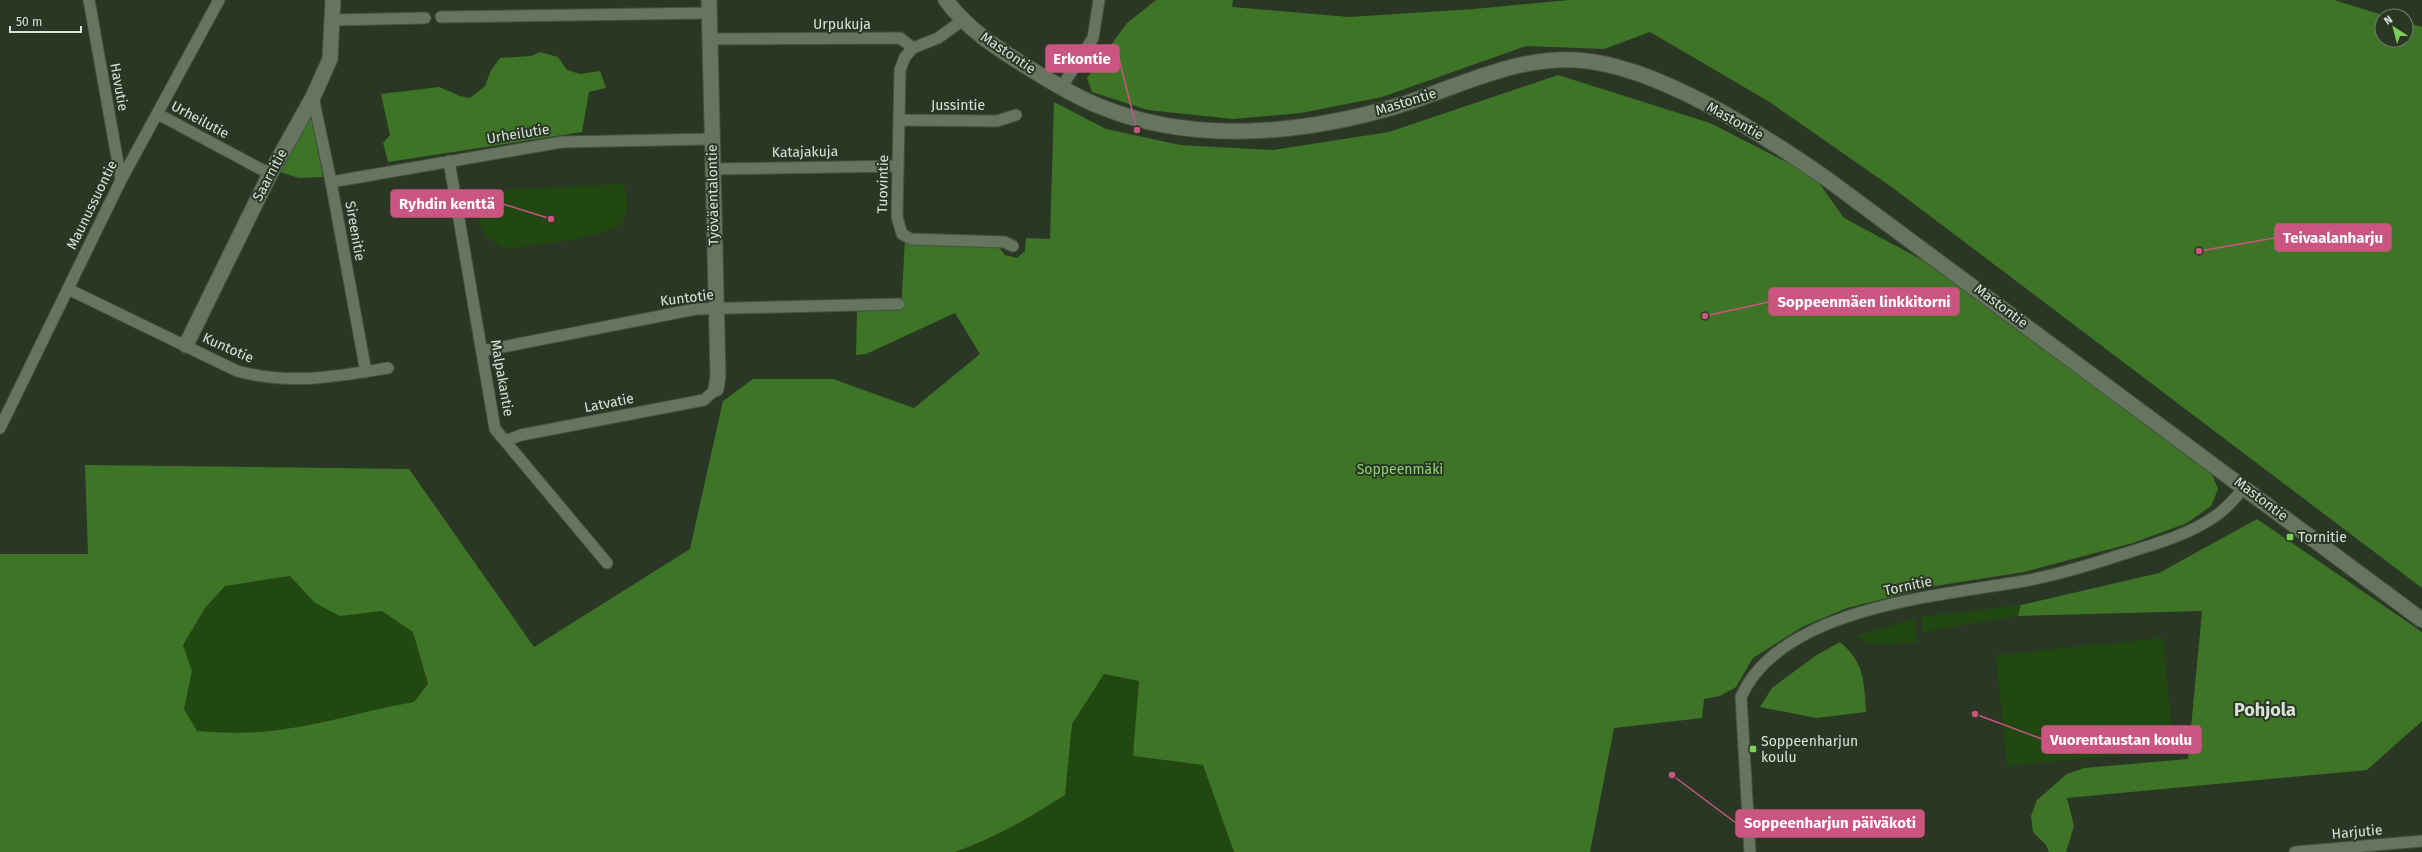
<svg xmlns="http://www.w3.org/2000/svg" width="2422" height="852" viewBox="0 0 2422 852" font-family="'Fira Sans',sans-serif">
<rect width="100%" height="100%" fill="#2a3725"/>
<path fill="#224811" d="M623,184C630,197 627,210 622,224L602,233L571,240L505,249C478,235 475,220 478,191Z
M290,576L315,603L340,616L382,611L413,632L428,684L414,702C371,709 328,724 285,729C256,734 226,733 196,731L184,709L192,671L183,645L205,608L225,586Z
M2021,605L2018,616L1931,630L1923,634L1921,617Z
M1914,619L1917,643L1867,644L1856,636Z
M2163,638L2174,749L2007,766L1996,655Z
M1104,674L1139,681L1134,756L1203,765L1234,852H955C995,838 1029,818 1065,795L1072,724Z"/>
<path fill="#3e7425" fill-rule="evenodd" d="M1156,0H1233L1232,7L1349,17L1474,9L1569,0H2334L2386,16H2382V40H2406V22L2422,27V588L1893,188L1768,101L1650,32L1604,49L1526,46L1382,97L1301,113L1233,119L1148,110L1092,92L1087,78L1127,23Z
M540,52L558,57L567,70L580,74L600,71L606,88L589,92L582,132L388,162L383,143L390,135L381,94L439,87L460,96L470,98L485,86L491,70L500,58L531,56Z
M1558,75L1710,123L1814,176L1844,218L1928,263L2091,381L2212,474L2218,489L2211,506L2187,523L2133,543L2024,572L1935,586L1847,608L1802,627L1753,658L1736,687L1720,696L1704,699L1702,718L1614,728L1590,852H1234L1203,765L1133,756L1139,681L1104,674L1072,724L1065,795C1029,818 995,838 955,852H0V554H88L85,465L409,469L534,647L690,549L723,401L753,379H833L914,408L980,354L955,313L866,354L856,355L857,311L901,310L905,240L997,245L1005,255L1017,258L1025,251L1026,238L1050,239L1054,102L1106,129L1180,145L1273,150L1389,132ZM290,576L315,603L340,616L382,611L413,632L428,684L414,702C371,709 329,723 285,729C256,734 226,733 197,731L184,709L192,671L183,645L205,608L225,586Z
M309,104L323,177L299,178L277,171Z
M2257,519L2422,632V721L2367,770L2067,798L2074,826L2066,852H2049L2046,845L2033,832L2031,816L2037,800L2067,774L2084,768L2188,759L2202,611L2018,616L2021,605L2159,573Z
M1840,642C1865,663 1864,682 1866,712L1816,718L1760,707L1772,688L1815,656Z"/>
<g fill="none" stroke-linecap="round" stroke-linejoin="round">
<g stroke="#465142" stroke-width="13">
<path id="street" d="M89,0L121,180
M441,17L709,13
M333,20L425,18
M710,39L900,38L913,48L938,38L963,20
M913,48L905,57L900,70L897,217L902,234L911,239L1004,242L1013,246
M1061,88L1093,38L1099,0
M313,97L331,182L366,372
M158,114L270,174
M899,120L997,121L1016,115
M449,161L495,429L607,563
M712,169L898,166
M331,182L562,142L712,139
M68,289L237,371C290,385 335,377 388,368
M482,351L696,309L899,304
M0,428L121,180L219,0
M505,441L521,435L704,400L716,389
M1750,852L1741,697C1781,607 1939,596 2024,581C2057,575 2090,565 2123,554C2155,544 2189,535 2217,515C2228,507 2236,497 2245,487
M2295,852L2422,841"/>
</g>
<g stroke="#465142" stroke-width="17">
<path id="secondary" d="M709,0L718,376L716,389
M946,0C967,29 997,48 1027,67C1051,81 1073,96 1099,106C1193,145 1302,134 1397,106C1456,88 1514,56 1577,60C1657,65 1762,134 1827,179L2422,620
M186,345L270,174L313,97L330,59L333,0"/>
</g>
<use href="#street" stroke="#667560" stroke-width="11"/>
<use href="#secondary" stroke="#667560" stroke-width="15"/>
</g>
<g fill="#7bd156" stroke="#2a3725" stroke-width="1.5">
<rect x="2286" y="533" width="8" height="8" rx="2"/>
<rect x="1749" y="745" width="8" height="8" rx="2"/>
</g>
<g text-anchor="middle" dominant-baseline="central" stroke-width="4" stroke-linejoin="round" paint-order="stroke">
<g font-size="14" fill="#dae2d7" stroke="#2a3725">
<text x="842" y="24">Urpukuja</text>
<text transform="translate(1008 53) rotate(34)">Mastontie</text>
<text transform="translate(119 87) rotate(80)">Havutie</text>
<text transform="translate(1406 102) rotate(-17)">Mastontie</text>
<text x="958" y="105">Jussintie</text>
<text transform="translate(200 120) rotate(28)">Urheilutie</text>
<text transform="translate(1735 121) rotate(29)">Mastontie</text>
<text transform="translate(518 134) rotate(-9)">Urheilutie</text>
<text transform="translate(805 152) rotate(-1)">Katajakuja</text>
<text transform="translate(270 175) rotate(-62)">Saarnitie</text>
<text transform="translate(883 184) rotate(-89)">Tuovintie</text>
<text transform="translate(713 195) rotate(-91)">Työväentalontie</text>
<text transform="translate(92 205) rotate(-64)">Maunussuontie</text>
<text transform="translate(355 231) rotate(80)">Sireenitie</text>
<text transform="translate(687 298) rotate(-7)">Kuntotie</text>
<text transform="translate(2001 306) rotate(37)">Mastontie</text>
<text transform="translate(228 348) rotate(24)">Kuntotie</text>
<text transform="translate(502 378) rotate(80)">Malpakantie</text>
<text transform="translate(609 403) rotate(-11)">Latvatie</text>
<text transform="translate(2261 499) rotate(37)">Mastontie</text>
<text transform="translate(1908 586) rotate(-12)">Tornitie</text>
<text transform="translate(2357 832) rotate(-5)">Harjutie</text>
</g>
<g font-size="14" fill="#8dd66f" stroke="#2a3725">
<text x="1400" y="469">Soppeenmäki</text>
</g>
<g font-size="14" fill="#dae2d7" stroke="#2a3725" text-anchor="start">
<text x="2298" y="537">Tornitie</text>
<text x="1761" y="741">Soppeenharjun<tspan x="1761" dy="16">koulu</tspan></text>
</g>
<g font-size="18" font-weight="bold" fill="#dae2d7" stroke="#2a3725">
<text x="2265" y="710">Pohjola</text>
</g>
</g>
<path fill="none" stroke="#c95580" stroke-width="1.5" d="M1137 130L1119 59M551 219L503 204M2199 251L2275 238M1705 316L1769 302M1975 714L2042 739M1672 775L1736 823"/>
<g fill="#c95580" stroke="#2a3725" stroke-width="1.5">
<circle cx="1137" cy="130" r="4"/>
<circle cx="551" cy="219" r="4"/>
<circle cx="2199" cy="251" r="4"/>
<circle cx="1705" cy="316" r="4"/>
<circle cx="1975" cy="714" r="4"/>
<circle cx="1672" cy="775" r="4"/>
</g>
<g fill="#c95580" stroke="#c95580" stroke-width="1.5">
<rect x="1046" y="45" width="73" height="27" rx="4"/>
<rect x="391" y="190" width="112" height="27" rx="4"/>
<rect x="2275" y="224" width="116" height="27" rx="4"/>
<rect x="1769" y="288" width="190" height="27" rx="4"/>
<rect x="2042" y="726" width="159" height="27" rx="4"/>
<rect x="1736" y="810" width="188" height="27" rx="4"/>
</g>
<g font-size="15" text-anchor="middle" font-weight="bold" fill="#fff">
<text x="1082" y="64">Erkontie</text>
<text x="447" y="209">Ryhdin kenttä</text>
<text x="2333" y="243">Teivaalanharju</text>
<text x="1864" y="307">Soppeenmäen linkkitorni</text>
<text x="2121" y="745">Vuorentaustan koulu</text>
<text x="1830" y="828">Soppeenharjun päiväkoti</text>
</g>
<g transform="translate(2394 28) rotate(324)"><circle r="19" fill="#2a3725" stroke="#707b6c"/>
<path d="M0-3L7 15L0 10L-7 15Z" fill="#7bd156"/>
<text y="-6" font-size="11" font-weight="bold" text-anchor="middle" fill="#dae2d7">N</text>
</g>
<path d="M10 26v6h71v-6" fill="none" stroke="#dae2d7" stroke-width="2"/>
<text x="16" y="26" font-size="12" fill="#dae2d7" stroke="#2a3725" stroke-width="3" paint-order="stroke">50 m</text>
</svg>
